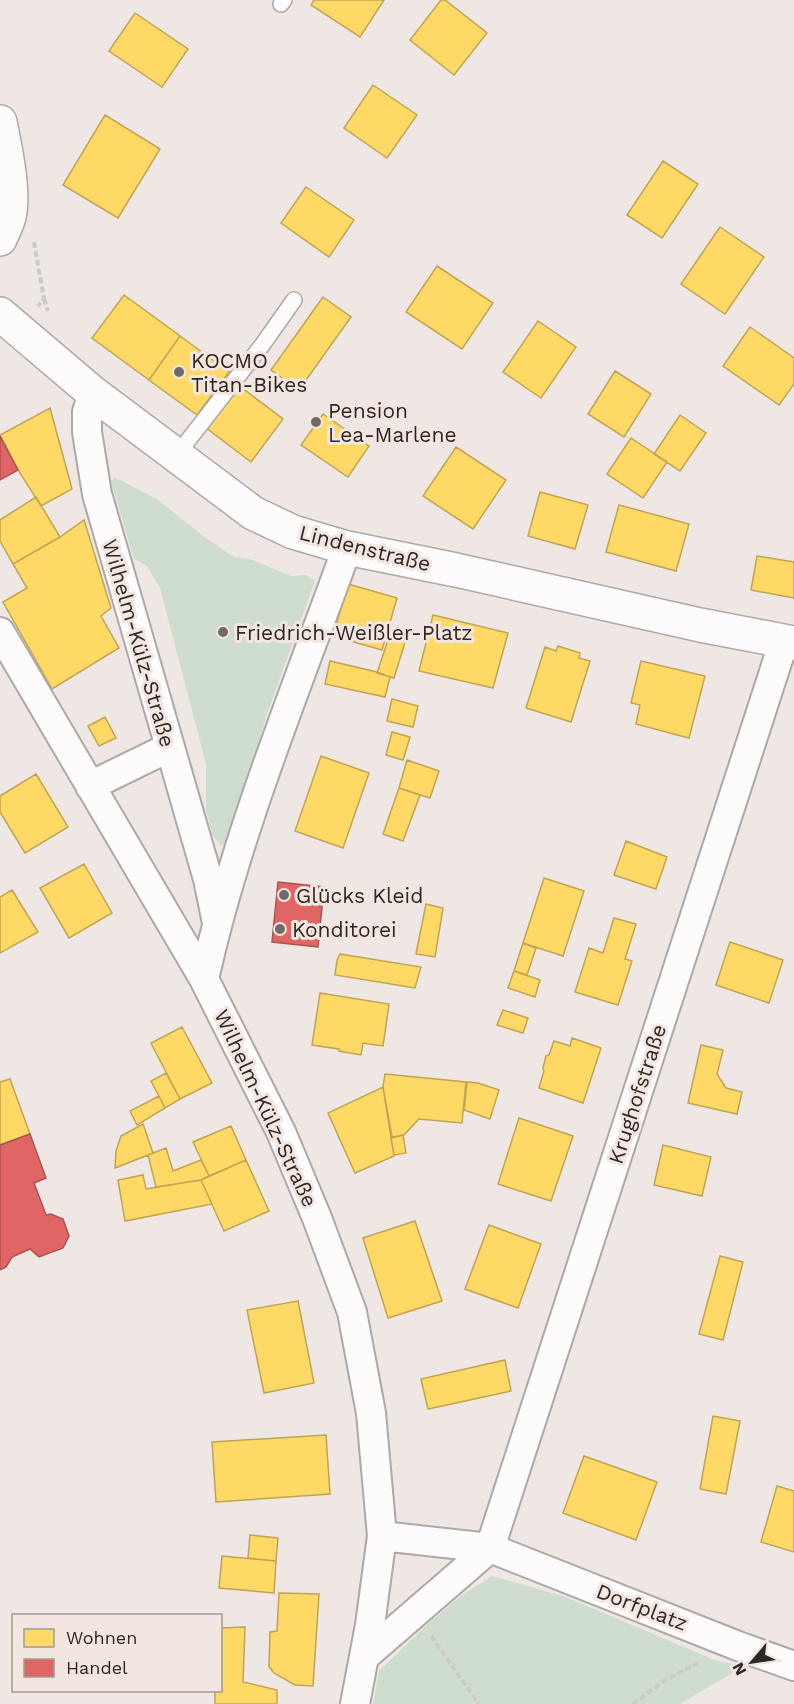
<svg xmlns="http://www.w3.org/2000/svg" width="794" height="1704" viewBox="0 0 794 1704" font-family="'Work Sans',sans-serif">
<rect width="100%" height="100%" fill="#efe7e4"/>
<path fill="#ceddce" d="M114,477L157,499L207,539L234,557L250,559L291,576L306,575L315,581L268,711L229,844L220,845L212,834L206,809V764L160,588L147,566L134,559L111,482Z
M492,1576L566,1597L717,1661L744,1666L680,1704H373L379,1671L432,1620L461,1596Z"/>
<path fill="#ffd966" stroke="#c0a452" stroke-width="1.5" d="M314,0H384L360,37L311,5Z
M441,0H445L487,33L454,75L410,40Z
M135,13L188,49L162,87L109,51Z
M373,85L417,115L387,158L344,128Z
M105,115L160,149L118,218L63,185Z
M663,161L698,184L662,238L627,215Z
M306,187L354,220L329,257L281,223Z
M720,227L764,257L725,314L681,284Z
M437,266L493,303L462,349L406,312Z
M124,295L180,336L149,380L92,338Z
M323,297L351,317L299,390L271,370Z
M538,321L576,347L541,398L503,372Z
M750,327L794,358V384L779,405L723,366Z
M180,336L229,372L197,415L149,380Z
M615,371L651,394L624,437L588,414Z
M237,384L283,419L251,462L205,427Z
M50,408L72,489L41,506L18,470L0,435Z
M323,414L369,446L348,477L301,445Z
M680,415L706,433L680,471L654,454Z
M631,438L667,462L643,498L607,474Z
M456,447L506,480L473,529L423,496Z
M540,492L588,505L575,549L528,536Z
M36,497L60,537L13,564L0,541V520Z
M619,505L689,524L676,571L606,552Z
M84,520L111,608L101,616L119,648L52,689L3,602L27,588L13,564L60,537Z
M757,556L794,562V598L751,590Z
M348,584L397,598L382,650L333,636Z
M433,615L508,633L493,688L419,671Z
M391,631L407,636L394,678L377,673Z
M558,646L580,653L579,658L590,661L571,722L526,708L545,647L556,651Z
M330,661L377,672L390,677L385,697L325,684Z
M641,661L705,676L689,738L636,724L640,705L631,703Z
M392,699L418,706L413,727L387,721Z
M105,717L116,738L99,746L88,726Z
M392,732L410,737L403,760L386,755Z
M321,756L369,773L343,848L295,831Z
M407,760L439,771L430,798L399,788Z
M36,774L68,827L25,853L0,812V796Z
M399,788L420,795L403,841L383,834Z
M626,841L667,857L656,889L614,875Z
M84,864L112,913L69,938L40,888Z
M544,878L584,891L563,956L523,943Z
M12,890L38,932L0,953V897Z
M426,904L443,908L435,957L416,954Z
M614,918L636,924L625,959L632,961L618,1005L575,992L589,948L603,953Z
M730,942L783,960L769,1003L716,985Z
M523,943L536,948L527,975L514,971Z
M340,954L421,967L415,988L335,975L337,960Z
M514,971L540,980L535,997L508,988Z
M320,993L389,1004L383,1046L363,1043L361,1055L339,1051V1049L312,1045Z
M503,1010L528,1018L523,1033L497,1025Z
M182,1027L212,1083L180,1099L151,1043Z
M572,1038L601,1048L583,1103L539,1088L544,1071L543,1068L546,1056L549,1055L554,1041L570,1046Z
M701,1045L723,1050L717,1074L726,1088L742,1092L737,1114L688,1103Z
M166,1073L180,1099L165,1108L151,1081Z
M385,1074L466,1082L462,1123L419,1119L404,1135L392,1137L383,1087Z
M10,1079L30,1134L0,1145V1082Z
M467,1082L478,1083L499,1090L490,1119L464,1110Z
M383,1087L394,1156L355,1173L328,1113Z
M159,1096L165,1108L137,1125L130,1111Z
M519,1118L573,1136L551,1201L498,1184Z
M143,1124L153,1153L115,1168L116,1151L121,1136Z
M231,1126L246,1160L209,1176L193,1142Z
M403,1135L406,1153L394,1155L391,1138Z
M663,1145L711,1157L702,1196L654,1185Z
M166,1148L173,1171L201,1160L209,1176L201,1180L156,1187L148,1155Z
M246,1160L269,1211L224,1231L201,1180Z
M143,1175L146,1189L201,1180L212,1204L125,1221L118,1180Z
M415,1221L442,1301L388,1318L363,1238Z
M489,1225L541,1244L518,1308L465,1289Z
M720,1256L743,1262L723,1340L699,1334Z
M298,1301L314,1383L264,1393L247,1310Z
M505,1360L511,1391L428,1409L421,1379Z
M713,1416L740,1421L726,1494L700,1489Z
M326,1435L330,1494L216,1502L212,1442Z
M584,1456L657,1482L636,1540L563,1513Z
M777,1486L794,1491V1552L761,1542Z
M250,1535L278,1538L276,1561L248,1558Z
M222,1556L276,1561L274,1593L219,1588Z
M279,1593L319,1594L313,1686L295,1685L274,1673L269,1667L270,1632L277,1631Z
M245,1627L243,1682L277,1690V1704H215V1690H220V1628Z"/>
<path fill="#e06666" stroke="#aa5352" stroke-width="1.5" d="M0,436L18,470L0,480Z
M278,882L324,887L318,947L272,942Z
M30,1134L46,1178L34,1183L46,1215L51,1214L63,1219L69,1236L63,1248L39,1257L30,1249L12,1257L6,1267L0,1270V1145Z"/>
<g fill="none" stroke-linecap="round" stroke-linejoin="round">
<g stroke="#aea8a6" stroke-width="18">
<path id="service" d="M281,4L284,0
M176,456L263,344L294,300"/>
</g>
<g stroke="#aea8a6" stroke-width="32">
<path id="minor" d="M93,393L87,412V432L97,494L208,879L217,923
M0,632L204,979L281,1132L317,1218L352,1312L371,1413L382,1536L370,1625L355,1704
M90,786L170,747
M204,979C237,831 296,690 347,548
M382,1536L490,1548L738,1646L794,1666
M490,1548L784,641
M364,1657L490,1548"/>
</g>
<g stroke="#aea8a6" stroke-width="36">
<path id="tertiary" d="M0,314L93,393L253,513L293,532L347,548L456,570L700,625L794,643"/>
</g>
<g stroke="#aea8a6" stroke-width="36">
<path id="secondary" d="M0,122C5,147 15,192 9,217C7,224 3,232 0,239"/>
</g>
<path stroke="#ccc9c8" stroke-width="4" stroke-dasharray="6 3" stroke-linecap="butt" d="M34,242L44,299L38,306
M44,299L48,311
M431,1636L479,1704
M633,1704L664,1681L698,1663"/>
<use href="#service" stroke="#fdfbfb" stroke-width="15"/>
<use href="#minor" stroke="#fdfbfb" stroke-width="28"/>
<use href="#tertiary" stroke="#fdfbfb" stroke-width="33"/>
<use href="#secondary" stroke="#fdfbfb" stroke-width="33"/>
</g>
<g fill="#706a68" stroke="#f3e6e0" stroke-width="2">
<circle cx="179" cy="372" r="6"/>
<circle cx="316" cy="422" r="6"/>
<circle cx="223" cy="632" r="6"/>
<circle cx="284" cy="895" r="6"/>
<circle cx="280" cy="929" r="6"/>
</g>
<g text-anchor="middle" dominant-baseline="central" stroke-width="6" stroke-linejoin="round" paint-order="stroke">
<g font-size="21" fill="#2c2725" stroke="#f3e6e0" text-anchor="start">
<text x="191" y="360">KOCMO<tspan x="191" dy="24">Titan-Bikes</tspan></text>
<text x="328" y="410">Pension<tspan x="328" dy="24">Lea-Marlene</tspan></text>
<text x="235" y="632">Friedrich-Weißler-Platz</text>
<text x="296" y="895">Glücks Kleid</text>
<text x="292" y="929">Konditorei</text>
</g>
<g font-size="21" fill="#2c2725" stroke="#f3e6e0">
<text transform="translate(365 548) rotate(14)">Lindenstraße</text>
<text transform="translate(139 643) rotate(74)">Wilhelm-Külz-Straße</text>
<text transform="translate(637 1094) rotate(-72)">Krughofstraße</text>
<text transform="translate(266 1108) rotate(65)">Wilhelm-Külz-Straße</text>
<text transform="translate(642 1607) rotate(21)">Dorfplatz</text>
</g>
</g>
<rect x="12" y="1614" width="210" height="78" fill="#f3e6e0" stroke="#a39a95" stroke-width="1.5"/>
<rect x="24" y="1629" width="30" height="18" fill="#ffd966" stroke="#a39a95" stroke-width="1.5"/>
<text x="66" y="1644" font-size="18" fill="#2c2725">Wohnen</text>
<rect x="24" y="1659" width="30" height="18" fill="#e06666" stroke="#a39a95" stroke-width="1.5"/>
<text x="66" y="1674" font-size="18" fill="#2c2725">Handel</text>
<g transform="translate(752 1662) rotate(241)" stroke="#f3e6e0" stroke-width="4.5" paint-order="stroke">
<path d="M0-4.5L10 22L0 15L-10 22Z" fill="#2c2725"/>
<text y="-9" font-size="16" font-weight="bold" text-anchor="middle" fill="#2c2725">N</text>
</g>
</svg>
